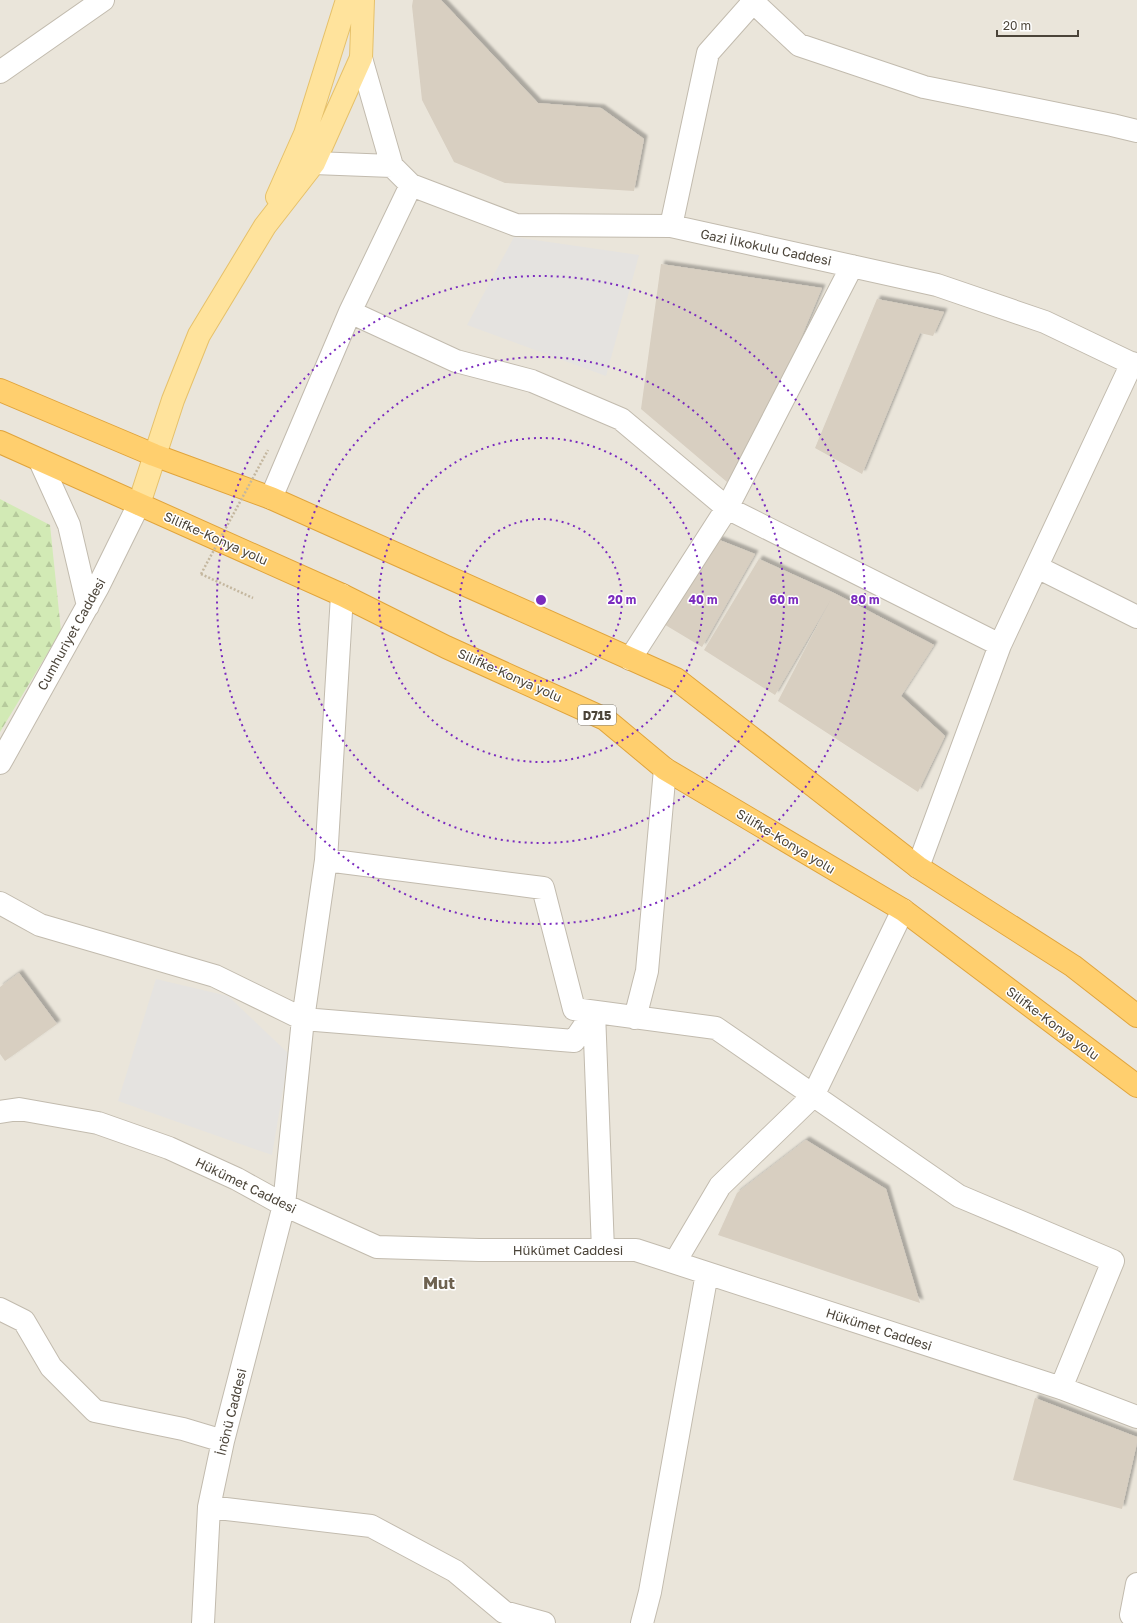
<svg xmlns="http://www.w3.org/2000/svg" width="1137" height="1623" viewBox="0 0 1137 1623" font-family="'Golos Text',sans-serif">
<defs>
<pattern id="forest-firs" width="22" height="20" patternUnits="userSpaceOnUse"><rect width="22" height="20" fill="#d2eab5"/><path d="M5 1l3.5 6h-7zM16 11l3.5 6h-7z" fill="#b6ca9c"/></pattern>
<filter id="shadow"><feDropShadow dx="3.5" dy="-3.5" stdDeviation="1" flood-color="#0004"/></filter>
</defs>
<rect width="100%" height="100%" fill="#f6f3ec"/>
<path fill="#eae5da" d="M0,0H1137V1623H0Z"/>
<path fill="url(#forest-firs)" d="M0,499L50,525L61,631L0,732Z"/>
<path fill="#e5e3e0" d="M514,237L639,255L606,376L467,325Z
M156,979L228,996L289,1054L272,1155L118,1101Z"/>
<path fill="#d8cfc1" filter="url(#shadow)" d="M413,0H441L538,103L601,108L644,139L634,191L505,183L454,162L422,100L412,6Z
M661,264L822,288L777,395L727,482L641,409Z
M877,299L944,312L933,336L920,333L862,474L815,448Z
M717,539L755,554L702,647L662,623Z
M759,559L834,593L934,645L901,696L945,736L918,792L778,701L830,601L775,695L704,650Z
M19,973L57,1024L5,1061L0,1054V987Z
M806,1140L886,1189L920,1303L718,1235L737,1193Z
M1035,1398L1137,1437V1443L1122,1509L1013,1480Z"/>
<g fill="none" stroke-linecap="round" stroke-linejoin="round">
<g stroke="#c2bbae" stroke-width="24">
<path id="minor" d="M751,0L799,45L924,87L1112,125L1137,131
M361,58L392,166L411,185L516,225L671,226L937,285L1045,322L1137,366
M0,72L103,0
M314,163L392,166
M671,226L708,53L755,0
M350,312L411,185
M40,461L69,525L88,606
M271,498L350,312L456,361L532,381L621,419L727,508L1000,645
M1037,567L1137,617
M630,659L727,508L852,266
M0,763L98,587L139,504
M326,860L543,888L574,1009L716,1028L959,1196L1113,1261L1061,1388
M918,867L1000,645L1132,363
M0,903L40,925L215,976L303,1019L574,1041L594,1012
M594,1012L603,1250
M635,1018L647,971L665,769
M0,1112L19,1109L98,1123L169,1148L237,1179L284,1205L377,1247L479,1250H636L1061,1388L1137,1417
M675,1262L720,1186L813,1096L903,910
M0,1309L24,1321L51,1367L95,1411L183,1429L223,1441
M209,1507L371,1526L455,1571L504,1612L544,1623
M1137,1584L1131,1615L1137,1618
M203,1623L209,1507L223,1441L284,1205L303,1019L326,860L342,595
M642,1623L650,1592L707,1273"/>
</g>
<g stroke="#e6c16a" stroke-width="24">
<path id="major" d="M277,197L305,134L347,0
M139,504L173,400L199,335L265,226L314,163L361,58L363,0"/>
</g>
<g stroke="#e0a43c" stroke-width="24">
<path id="highway" d="M0,390L154,455L271,498L676,679L918,867L1073,966L1137,1016
M0,442L342,595L446,647L605,719L665,769L903,910L1137,1086"/>
</g>
<path stroke="#c4b79f" stroke-width="2.5" stroke-dasharray="2 2" stroke-linecap="butt" d="M201,574L253,598"/>
<use href="#minor" stroke="#fff" stroke-width="22"/>
<use href="#major" stroke="#ffe39c" stroke-width="22"/>
<use href="#highway" stroke="#ffcf6e" stroke-width="22"/>
<path stroke="#c4b79f" stroke-width="2.5" stroke-dasharray="2 2" stroke-linecap="butt" d="M201,574L268,450"/>
</g>
<g fill="none" stroke="#7b2cbf" stroke-width="2" stroke-dasharray="2 4">
<circle cx="541" cy="600" r="81"/>
<circle cx="541" cy="600" r="162"/>
<circle cx="541" cy="600" r="243"/>
<circle cx="541" cy="600" r="324"/>
</g>
<g text-anchor="middle" dominant-baseline="central" stroke-width="3" stroke-linejoin="round" paint-order="stroke">
<rect fill="#fff" stroke="#817c74" stroke-width="1" x="578" y="705" width="38" height="20" rx="3"/>
<g font-size="12" font-weight="bold" fill="#4b4439">
<text x="597" y="715">D715</text>
</g>
<g font-size="13" fill="#4b4439" stroke="#fff">
<text transform="translate(766 247) rotate(12)">Gazi İlkokulu Caddesi</text>
<text transform="translate(216 538) rotate(24)">Silifke-Konya yolu</text>
<text transform="translate(71 634) rotate(-61)">Cumhuriyet Caddesi</text>
<text transform="translate(510 675) rotate(24)">Silifke-Konya yolu</text>
<text transform="translate(786 841) rotate(31)">Silifke-Konya yolu</text>
<text transform="translate(1053 1023) rotate(37)">Silifke-Konya yolu</text>
<text transform="translate(246 1185) rotate(26)">Hükümet Caddesi</text>
<text x="568" y="1250">Hükümet Caddesi</text>
<text transform="translate(879 1329) rotate(18)">Hükümet Caddesi</text>
<text transform="translate(231 1412) rotate(-76)">İnönü Caddesi</text>
</g>
<g font-size="17" font-weight="bold" fill="#6e6250" stroke="#fff">
<text x="439" y="1282">Mut</text>
</g>
</g>
<circle cx="541" cy="600" r="6" fill="#7b2cbf" stroke="#fff" stroke-width="2"/>
<g font-size="12" text-anchor="middle" font-weight="bold" fill="#7b2cbf" stroke="#fff" stroke-width="3" stroke-linejoin="round" paint-order="stroke">
<text x="622" y="604">20 m</text>
<text x="703" y="604">40 m</text>
<text x="784" y="604">60 m</text>
<text x="865" y="604">80 m</text>
</g>
<path d="M997 30v6h81v-6" fill="none" stroke="#4b4439" stroke-width="2"/>
<text x="1003" y="30" font-size="12" fill="#4b4439" stroke="#ffffff" stroke-width="3" paint-order="stroke">20 m</text>
</svg>
